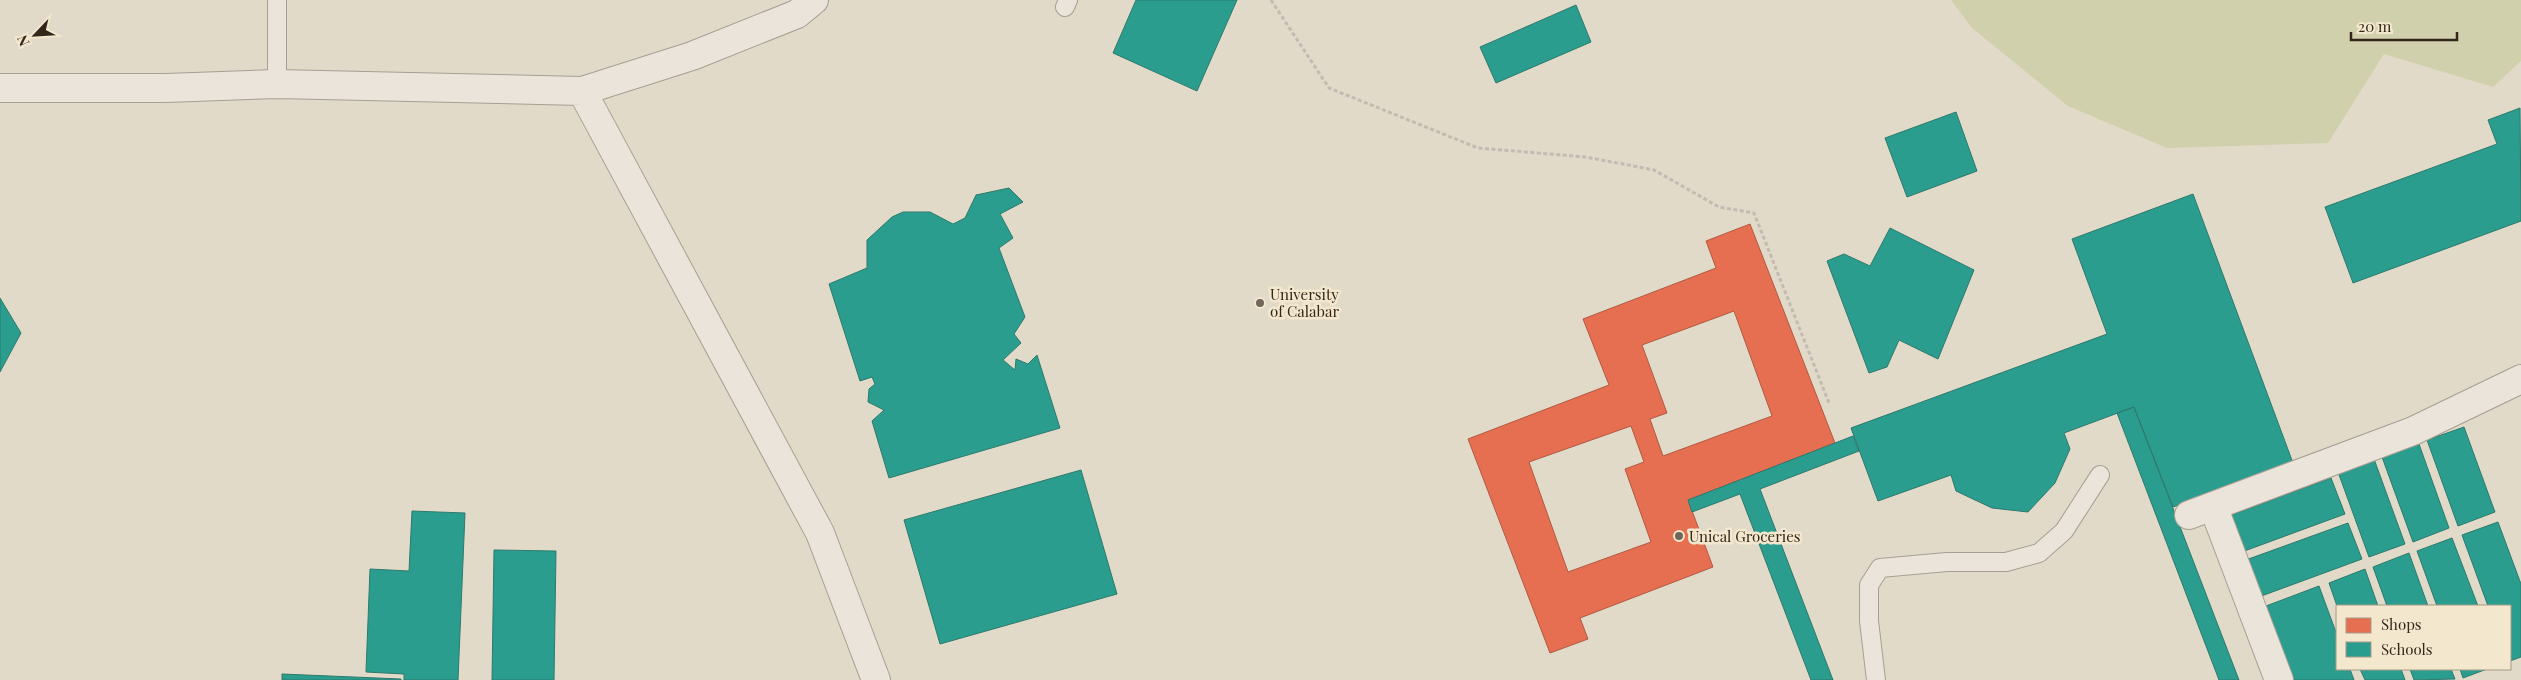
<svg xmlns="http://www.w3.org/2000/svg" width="2521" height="680" viewBox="0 0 2521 680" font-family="'Playfair Display',serif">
<rect width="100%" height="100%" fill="#e1dac9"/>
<path fill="#d0d0ac" d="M1951,0H2521V61L2493,87L2384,54L2328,143L2167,148L2068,106L1972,28Z"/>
<path fill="#e76f51" stroke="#b15941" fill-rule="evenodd" d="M1750,224L1835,443L1688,500L1713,567L1580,618L1588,639L1550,653L1468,439L1609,385L1583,319L1716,268L1706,241ZM1734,311L1772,416L1663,456L1650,419L1667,413L1642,345ZM1631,426L1644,462L1625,469L1651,542L1568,572L1529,462Z"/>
<path fill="#2a9d8f" stroke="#2d7a6c" d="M1136,0H1237L1197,91L1113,53Z
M1576,5L1591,42L1496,83L1480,47Z
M2520,108L2521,221L2353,283L2325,207L2497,144L2488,120Z
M1956,112L1977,171L1907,197L1885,138Z
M1009,188L1023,202L1000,214L1013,238L999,248L1025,317L1014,334L1021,343L1003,360L1015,370L1016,359L1028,364L1037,355L1060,428L889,478L872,421L884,410L868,402L869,389L875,384L872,377L860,381L829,284L867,268V240L892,217L903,212H930L953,224L965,218L976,195Z
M2193,194L2293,463L2173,507L2134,407L2064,433L2070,449L2055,483L2028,512L1992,508L1956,491L1951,475L1878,501L1851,428L2107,334L2072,239Z
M1890,228L1974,270L1938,359L1899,340L1887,367L1869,373L1827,261L1844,254L1870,266Z
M0,298L21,333L0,372Z
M2134,407L2239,680H2219L2117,413Z
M2464,427L2495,512L2458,526L2427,440Z
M1853,436L1859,451L1760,489L1833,680H1811L1740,494L1692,512L1688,500Z
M2419,444L2449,528L2413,542L2382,457Z
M2374,459L2405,544L2369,557L2338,472Z
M1081,470L1117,594L940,644L904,520Z
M2331,478L2345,514L2239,553L2226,517Z
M412,511L465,513L458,680H404V674L366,672L370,569L409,571Z
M2498,522L2521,584V657L2510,661V606H2488L2462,535Z
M2348,523L2362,559L2256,598L2243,561Z
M2452,538L2478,606H2437L2417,551Z
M494,550L556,551L554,680H492Z
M2409,553L2428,606H2387L2373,567Z
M2365,569L2378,606H2337L2329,583Z
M2319,586L2337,635V669H2350L2354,680H2293L2266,606Z
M2360,669H2401L2405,680H2365Z
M2410,669H2451L2455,679L2414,680Z
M2460,669H2487L2463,678Z
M282,674L401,679V680H282Z"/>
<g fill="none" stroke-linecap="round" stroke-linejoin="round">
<g stroke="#a69f93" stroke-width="20">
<path id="lane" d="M277,0V84
M1065,7L1068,0
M1876,680L1869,621V585L1880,568L1947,562H2006L2039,553L2064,531L2100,475"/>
</g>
<g stroke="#a69f93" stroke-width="30">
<path id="street" d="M0,88H166L277,84L582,91L692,56L797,14L814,0
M582,91L820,533L876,680
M2213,506L2279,680
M2189,515L2413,431L2521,379"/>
</g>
<path stroke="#c2bbb2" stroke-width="3" stroke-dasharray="4 2.5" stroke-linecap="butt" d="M1271,0L1329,88L1478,148L1586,157L1654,170L1719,207L1754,213L1829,403"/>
<use href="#lane" stroke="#eae4da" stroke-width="18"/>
<use href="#street" stroke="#eae4da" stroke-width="28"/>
</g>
<g fill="#706659" stroke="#f3e8ce" stroke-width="2">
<circle cx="1260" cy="303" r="5"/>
<circle cx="1679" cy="536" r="5"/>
</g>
<g text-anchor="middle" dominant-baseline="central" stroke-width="5" stroke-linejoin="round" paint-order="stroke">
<g font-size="15" fill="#33271c" stroke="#f3e8ce" text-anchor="start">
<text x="1270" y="294">University<tspan x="1270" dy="17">of Calabar</tspan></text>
<text x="1689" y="536">Unical Groceries</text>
</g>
</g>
<rect x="2336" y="605" width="175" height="65" fill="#f3e8ce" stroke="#a69b87"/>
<rect x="2346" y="618" width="25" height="15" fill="#e76f51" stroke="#a69b87"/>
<text x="2381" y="630" font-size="15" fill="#33271c">Shops</text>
<rect x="2346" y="642" width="25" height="15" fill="#2a9d8f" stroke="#a69b87"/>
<text x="2381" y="655" font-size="15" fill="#33271c">Schools</text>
<g transform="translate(35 35) rotate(245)" stroke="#f3e8ce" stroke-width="4" paint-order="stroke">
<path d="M0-4L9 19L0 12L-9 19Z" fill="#33271c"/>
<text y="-8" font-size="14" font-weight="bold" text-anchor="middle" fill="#33271c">N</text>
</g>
<path d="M2351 32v8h106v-8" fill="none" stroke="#33271c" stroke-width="2.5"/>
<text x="2358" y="32" font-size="15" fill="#33271c" stroke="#f3e8ce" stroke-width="4" paint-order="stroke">20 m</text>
</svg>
